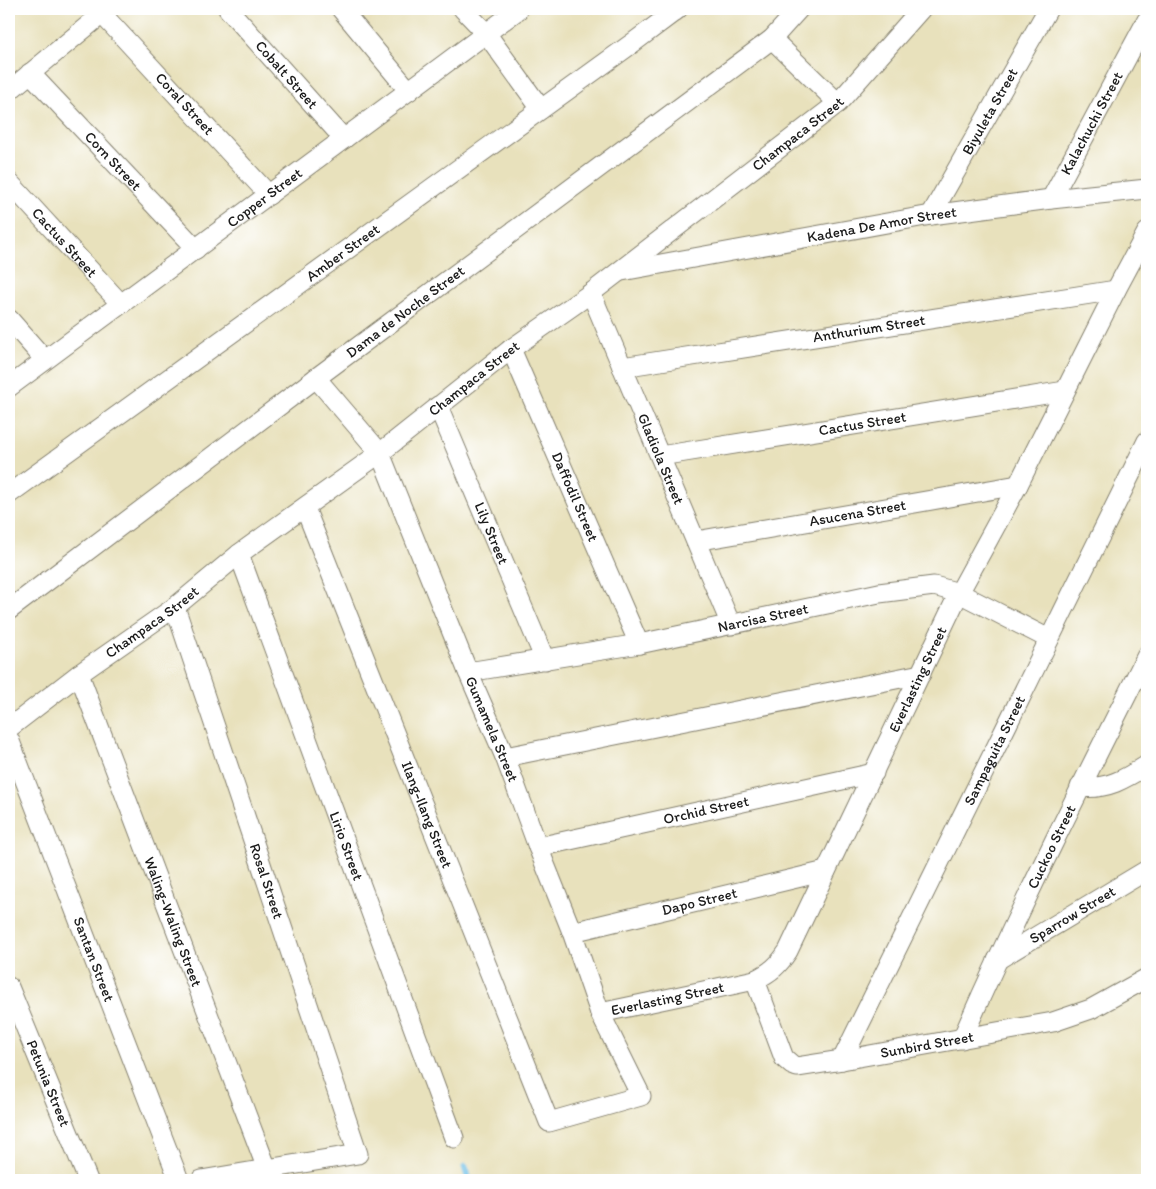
<svg xmlns="http://www.w3.org/2000/svg" width="1156" height="1189" viewBox="0 0 1156 1189" font-family="Itim,sans-serif">
<rect width="100%" height="100%" fill="#fff"/>
<filter id="ink" filterUnits="userSpaceOnUse"><feTurbulence type="fractalNoise" baseFrequency=".02" numOctaves="2"/><feDisplacementMap in="SourceGraphic" scale="10" xChannelSelector="R" yChannelSelector="G"/><feConvolveMatrix kernelMatrix="1 2 1 2 8 2 1 2 1" color-interpolation-filters="sRGB"/></filter>
<filter id="wash" filterUnits="userSpaceOnUse"><feTurbulence type="fractalNoise" baseFrequency=".0096" numOctaves="4" result="noise"/><feDisplacementMap in="SourceGraphic" scale="20" xChannelSelector="R" yChannelSelector="G"/><feGaussianBlur stdDeviation="1.12" result="paint"/><feColorMatrix in="noise" values="0 0 0 0 0 0 0 0 0 0 0 0 0 0 0 0 0 1.4 0 .05"/><feComposite in="paint" operator="in"/></filter>
<g filter="url(#wash)">
<rect width="100%" height="100%" fill="#e8e1bc"/>
<g fill="none" stroke-linecap="round" stroke-linejoin="round">
<path stroke="#69bde5" stroke-width="7" d="M465,1167L469,1180"/>
</g>
</g>
<g filter="url(#ink)">
<g fill="none" stroke-linecap="round" stroke-linejoin="round">
<g stroke="#827e6c" stroke-width="21">
<g id="minor">
<path id="s1" d="M228,9L344,139"/>
<path d="M341,9L409,91"/>
<path d="M463,9L486,33L541,109"/>
<path id="s2" d="M102,14L269,195"/>
<path d="M772,39L838,103"/>
<path id="s3" d="M30,73L196,249"/>
<path d="M9,91L108,9"/>
<path id="s4" d="M9,182L121,304"/>
<path id="s5" d="M1051,199L1147,20"/>
<path id="s6" d="M931,215L1048,9"/>
<path id="s7" d="M622,271L931,215L1051,199L1147,189"/>
<path id="s8" d="M591,293L731,625"/>
<path d="M9,319L45,360"/>
<path id="s9" d="M511,349L639,644"/>
<path id="s10" d="M622,367L1116,290"/>
<path id="s11" d="M9,387L519,9"/>
<path id="s12" d="M438,406L545,660"/>
<path id="s13" d="M660,456L1065,391"/>
<path id="s14" d="M9,494L634,42L678,9"/>
<path id="s15" d="M305,508L549,1122L641,1096L600,1013L572,932L538,847L505,757L468,672L380,453L316,378"/>
<path id="s16" d="M696,541L1018,485"/>
<path id="s17" d="M239,554L454,1138"/>
<path id="s18" d="M175,607L358,1154L201,1180"/>
<path id="s19" d="M9,610L316,378L772,39L799,9"/>
<path id="s20" d="M468,672L639,644L879,593L934,586L959,593L1049,639"/>
<path id="s21" d="M79,674L267,1169"/>
<path id="s22" d="M9,728L79,674L175,607L239,554L380,453L511,349L591,293L838,103L921,9"/>
<path id="s23" d="M9,739L179,1180"/>
<path d="M505,757L921,674"/>
<path d="M1080,787C1107,790 1125,779 1147,765"/>
<path id="s24" d="M538,847L874,773"/>
<path id="s25" d="M572,932L826,871"/>
<path id="s26" d="M997,960L1147,870"/>
<path id="s27" d="M755,980L784,1058L792,1065L797,1067L842,1060L1053,1022L1091,1009L1147,978"/>
<path id="s28" d="M9,987L88,1180"/>
<path id="s29" d="M600,1013L755,980C771,972 778,966 788,951L959,593L1018,485L1116,290L1147,232"/>
<path id="s30" d="M962,1039C1019,909 1083,782 1147,655"/>
<path id="s31" d="M842,1060L1147,441"/>
</g>
</g>
<use href="#minor" stroke="#fff" stroke-width="19"/>
</g>
</g>
<g text-anchor="middle" dominant-baseline="central" stroke-width="4" stroke-linejoin="round" paint-order="stroke">
<g font-size="15" fill="#1c1c1c" stroke="#fff">
<text stroke="none"><textPath href="#s1" startOffset="88">Cobalt Street</textPath></text>
<text stroke="none"><textPath href="#s2" startOffset="122">Coral Street</textPath></text>
<text stroke="none"><textPath href="#s6" startOffset="119">Biyuleta Street</textPath></text>
<text stroke="none"><textPath href="#s5" startOffset="86">Kalachuchi Street</textPath></text>
<text stroke="none"><textPath href="#s22" startOffset="988">Champaca Street</textPath></text>
<text stroke="none"><textPath href="#s3" startOffset="121">Corn Street</textPath></text>
<text stroke="none"><textPath href="#s11" startOffset="318">Copper Street</textPath></text>
<text stroke="none"><textPath href="#s7" startOffset="264">Kadena De Amor Street</textPath></text>
<text stroke="none"><textPath href="#s4" startOffset="82">Cactus Street</textPath></text>
<text stroke="none"><textPath href="#s14" startOffset="412">Amber Street</textPath></text>
<text stroke="none"><textPath href="#s19" startOffset="496">Dama de Noche Street</textPath></text>
<text stroke="none"><textPath href="#s10" startOffset="250">Anthurium Street</textPath></text>
<text stroke="none"><textPath href="#s22" startOffset="582">Champaca Street</textPath></text>
<text stroke="none"><textPath href="#s13" startOffset="205">Cactus Street</textPath></text>
<text stroke="none"><textPath href="#s8" startOffset="180">Gladiola Street</textPath></text>
<text stroke="none"><textPath href="#s9" startOffset="161">Daffodil Street</textPath></text>
<text stroke="none"><textPath href="#s16" startOffset="164">Asucena Street</textPath></text>
<text stroke="none"><textPath href="#s12" startOffset="138">Lily Street</textPath></text>
<text stroke="none"><textPath href="#s20" startOffset="300">Narcisa Street</textPath></text>
<text stroke="none"><textPath href="#s22" startOffset="178">Champaca Street</textPath></text>
<text stroke="none"><textPath href="#s29" startOffset="504">Everlasting Street</textPath></text>
<text transform="translate(492 729) rotate(67)">Gumamela Street</text>
<text stroke="none"><textPath href="#s31" startOffset="345">Sampaguita Street</textPath></text>
<text stroke="none"><textPath href="#s24" startOffset="172">Orchid Street</textPath></text>
<text stroke="none"><textPath href="#s15" startOffset="330">Ilang-Ilang Street</textPath></text>
<text stroke="none"><textPath href="#s17" startOffset="311">Lirio Street</textPath></text>
<text stroke="none"><textPath href="#s30" startOffset="212">Cuckoo Street</textPath></text>
<text stroke="none"><textPath href="#s18" startOffset="289">Rosal Street</textPath></text>
<text stroke="none"><textPath href="#s25" startOffset="131">Dapo Street</textPath></text>
<text stroke="none"><textPath href="#s26" startOffset="88">Sparrow Street</textPath></text>
<text stroke="none"><textPath href="#s21" startOffset="265">Waling-Waling Street</textPath></text>
<text stroke="none"><textPath href="#s23" startOffset="236">Santan Street</textPath></text>
<text stroke="none"><textPath href="#s29" startOffset="69">Everlasting Street</textPath></text>
<text stroke="none"><textPath href="#s27" startOffset="231">Sunbird Street</textPath></text>
<text stroke="none"><textPath href="#s28" startOffset="104">Petunia Street</textPath></text>
</g>
</g>
<rect width="1156" height="1189" fill="none" stroke="#fff" stroke-width="30"/>
</svg>
